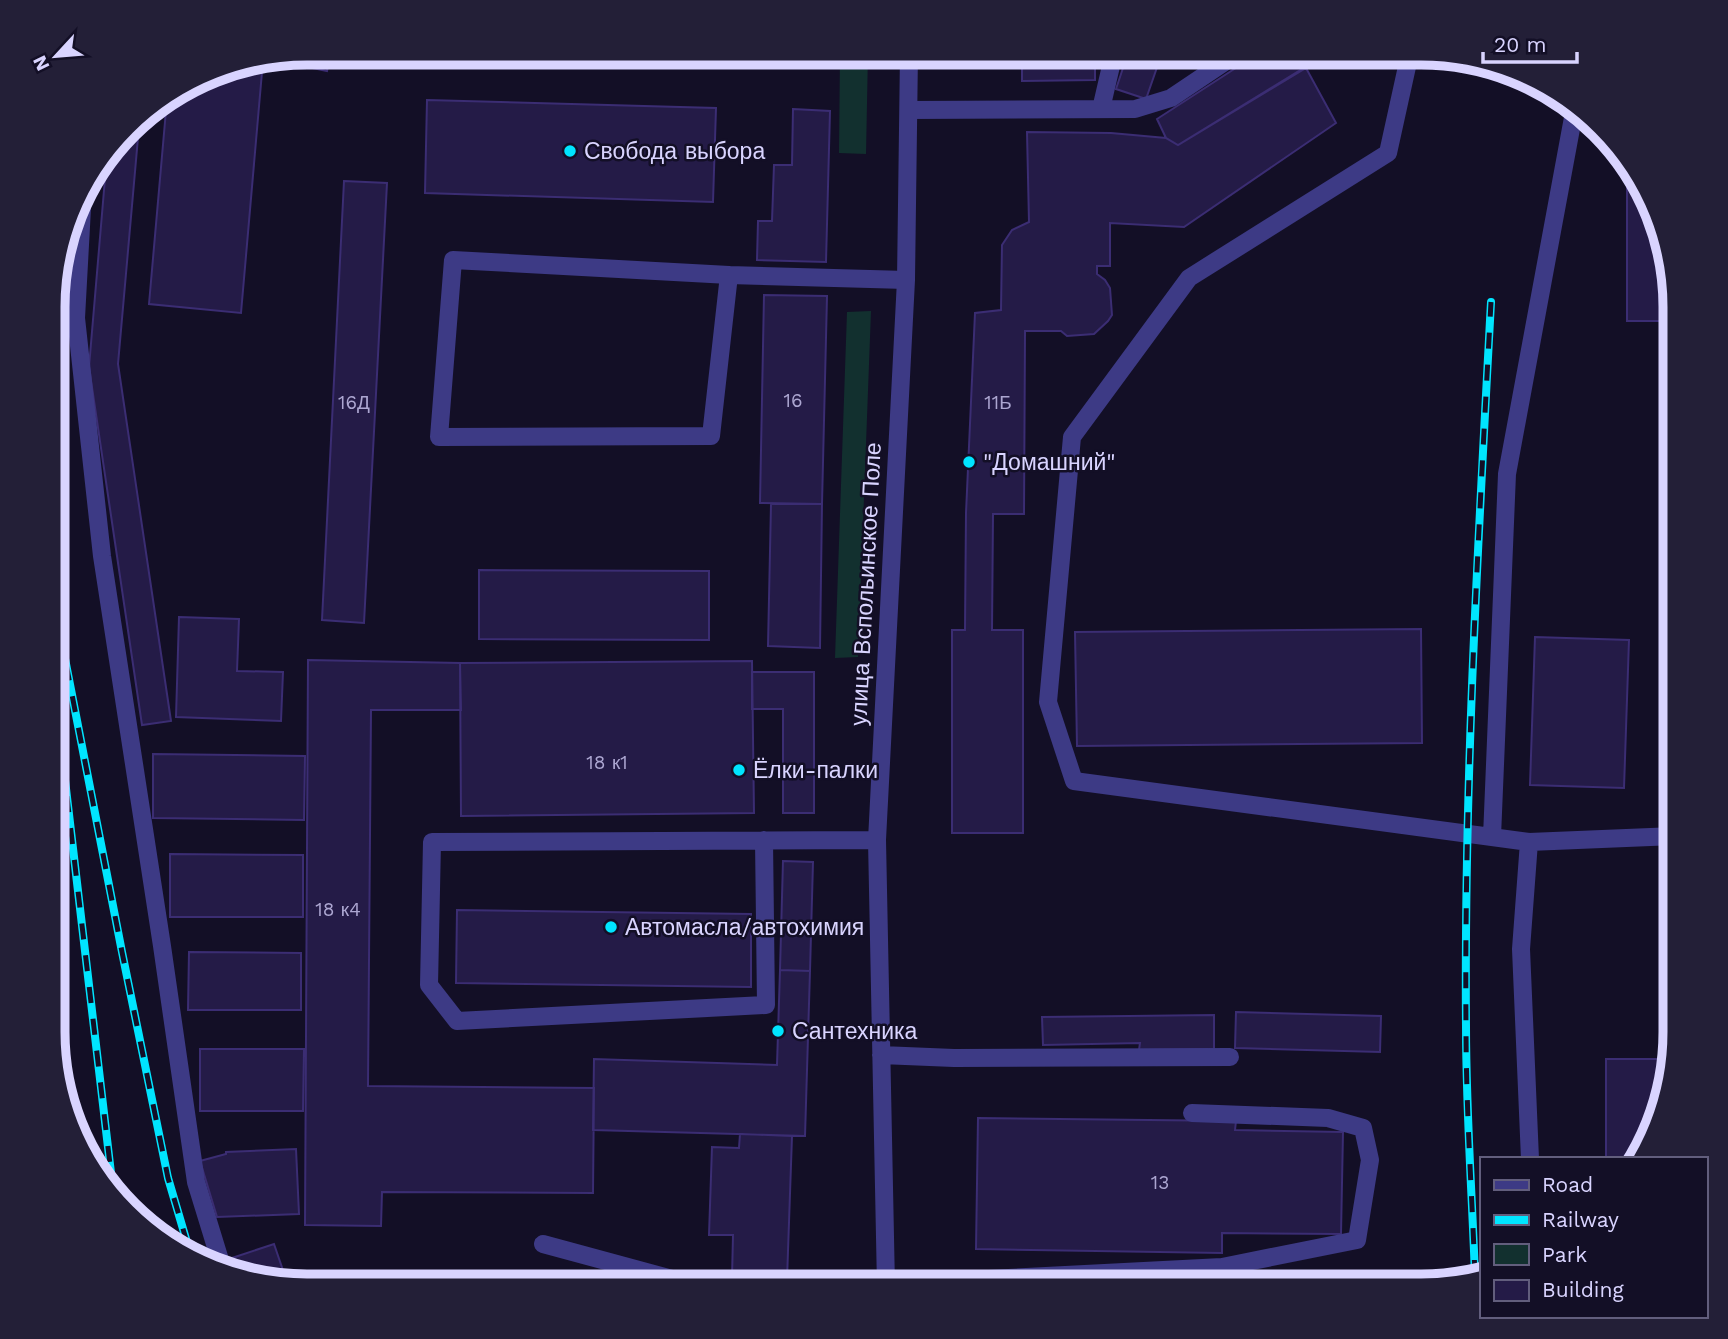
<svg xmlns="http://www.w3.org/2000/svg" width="1728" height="1339" viewBox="0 0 1728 1339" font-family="'Work Sans',sans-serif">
<rect width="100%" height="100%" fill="#130f26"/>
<path fill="#12302f" d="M840,53H868L866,154L839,153Z
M871,311L858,657L835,658L847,312Z"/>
<path fill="#241b47" stroke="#3b2d73" stroke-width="2" d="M307,52L331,53L327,71L298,65L300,54Z
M435,53H667V57L435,58Z
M667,53H822V56L667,57Z
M1022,53H1095V80L1022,81Z
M1128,53H1162L1146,99L1116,89Z
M1259,53H1328L1178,145L1166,138L1157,119Z
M221,68L262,72L241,313L149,304L167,99Z
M1306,68L1336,123L1184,227L1110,223V266H1097V274L1105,280L1110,288L1112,315L1108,321L1094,334L1067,336L1061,331H1025L1024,514H993L992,630H1023V833H952V630H965L966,513L975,313L1001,310L1002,245L1012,230L1029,222L1027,132L1111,133L1166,138L1178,145Z
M427,100L716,108L713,202L425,193Z
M793,109L830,111L826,262L757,260L758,221H772L774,165H792Z
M140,115L118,364L171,721L142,725L89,367L107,155Z
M1627,166L1649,195L1675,306V321H1627Z
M344,181L387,183L364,623L322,620Z
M58,265L62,300L55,301V273Z
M764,295L827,296L822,504L760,503Z
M771,504H822L820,648L768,646Z
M479,570L709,571V640L479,639Z
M179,617L239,619L237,671L283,672L281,721L176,717Z
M1421,629L1422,743L1077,746L1075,632Z
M1535,637L1629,640L1624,788L1530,785Z
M308,660L460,663L461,710H371L368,1086L594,1088L593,1193L382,1192L381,1226L305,1225Z
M752,661L754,813L461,816L460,663Z
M752,672H814V813H783V709H752Z
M153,754L305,756L304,820L153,818Z
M170,854L303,855V917H170Z
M783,861L813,862L810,971L780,970Z
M457,910L751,914V987L456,983Z
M189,952L301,953V1010H188Z
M780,970L810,971L805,1136L593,1130L594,1059L777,1065Z
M1236,1012L1381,1016L1380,1052L1235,1048Z
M1214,1015V1049L1139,1050L1140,1043L1043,1045L1042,1017Z
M200,1049H304L303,1111H200Z
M1606,1059H1673L1656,1130L1638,1159H1606Z
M978,1118L1236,1121L1235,1130L1343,1132L1341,1234L1222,1233V1253L976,1249Z
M740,1134L792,1136L787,1280L732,1278L733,1235H709L712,1147L739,1148Z
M296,1149L299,1214L217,1217L200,1161L226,1154V1152Z
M274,1244L288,1285L237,1274L232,1258Z
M339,1284L480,1285L339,1286Z"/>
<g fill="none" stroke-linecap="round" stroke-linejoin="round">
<path stroke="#3d3a85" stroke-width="18" d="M1410,53L1388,153L1189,278L1072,437L1048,702L1074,781L1529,842
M1101,109L1114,53
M909,110L1135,109L1171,98L1238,53
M83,190L76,318L102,556L162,946L196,1182L223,1270
M729,275L711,436L439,437L453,260L729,275L906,280
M1492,837L1507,474L1575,107
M764,840L766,1005L457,1021L429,985L432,842L877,840
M881,1055L954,1058L1230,1057
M1530,1159L1521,949L1529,842L1675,836
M543,1244L698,1286
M886,1286L877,840L906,280L909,53
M897,1286L948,1281L1222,1267L1357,1240L1370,1160L1363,1128L1328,1118L1192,1113"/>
<g stroke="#00e5ff" stroke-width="8">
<path id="rail" d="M54,602L122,952L168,1178L191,1256
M54,669L63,763L113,1190
M1475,1276C1472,1193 1466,1110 1466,1027C1464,785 1478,543 1491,302"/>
</g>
<use href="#rail" stroke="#130f26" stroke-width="5" stroke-dasharray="16" stroke-linecap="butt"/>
</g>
<g fill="#00e5ff" stroke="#130f26" stroke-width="2.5">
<circle cx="570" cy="151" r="7"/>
<circle cx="969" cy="462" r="7"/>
<circle cx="739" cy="770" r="7"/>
<circle cx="611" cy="927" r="7"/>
<circle cx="778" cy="1031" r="7"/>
</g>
<g text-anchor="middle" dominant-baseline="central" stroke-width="5" stroke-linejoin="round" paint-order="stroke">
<g font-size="19" fill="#aca6d1">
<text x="793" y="400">16</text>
<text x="354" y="402">16Д</text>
<text x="998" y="402">11Б</text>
<text x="607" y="762">18 к1</text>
<text x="338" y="909">18 к4</text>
<text x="1160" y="1182">13</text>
</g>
<g font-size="23" fill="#d9d4ff" stroke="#130f26" text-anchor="start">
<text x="584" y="151">Свобода выбора</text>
<text x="983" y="462">"Домашний"</text>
<text x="753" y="770">Ёлки-палки</text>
<text x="625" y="927">Автомасла/автохимия</text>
<text x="792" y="1031">Сантехника</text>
</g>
<g font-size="23" fill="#d9d4ff" stroke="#130f26">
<text transform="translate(866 584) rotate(-87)">улица Вспольинское Поле</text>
</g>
</g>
<path d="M0 0H1728V1339H0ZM307 65H1421A242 242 0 0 1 1663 307V1032A242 242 0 0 1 1421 1274H307A242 242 0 0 1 65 1032V307A242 242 0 0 1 307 65Z" fill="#231f37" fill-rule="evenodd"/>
<path fill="none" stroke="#d9d4ff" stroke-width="9" d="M307 65H1421A242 242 0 0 1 1663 307V1032A242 242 0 0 1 1421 1274H307A242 242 0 0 1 65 1032V307A242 242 0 0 1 307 65Z"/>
<rect x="1480" y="1157" width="228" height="161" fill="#130f26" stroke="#625e7d" stroke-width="2"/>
<rect x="1494" y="1180" width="35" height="10" fill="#3d3a85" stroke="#625e7d" stroke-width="2"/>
<text x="1542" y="1192" font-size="21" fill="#d9d4ff">Road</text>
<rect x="1494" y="1215" width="35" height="10" fill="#00e5ff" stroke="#625e7d" stroke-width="2"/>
<text x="1542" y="1227" font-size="21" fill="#d9d4ff">Railway</text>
<rect x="1494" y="1244" width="35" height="21" fill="#12302f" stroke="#625e7d" stroke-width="2"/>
<text x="1542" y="1262" font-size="21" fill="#d9d4ff">Park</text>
<rect x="1494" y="1280" width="35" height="21" fill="#241b47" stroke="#625e7d" stroke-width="2"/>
<text x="1542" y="1297" font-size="21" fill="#d9d4ff">Building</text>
<g transform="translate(56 56) rotate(244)" stroke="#130f26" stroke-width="5" paint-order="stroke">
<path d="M0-5L12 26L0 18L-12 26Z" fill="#d9d4ff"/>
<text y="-10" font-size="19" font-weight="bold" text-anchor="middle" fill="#d9d4ff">N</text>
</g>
<path d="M1483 52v10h94v-10" fill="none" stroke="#d9d4ff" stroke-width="3.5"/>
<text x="1494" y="52" font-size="21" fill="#d9d4ff" stroke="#130f26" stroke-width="5" paint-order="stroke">20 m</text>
</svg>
